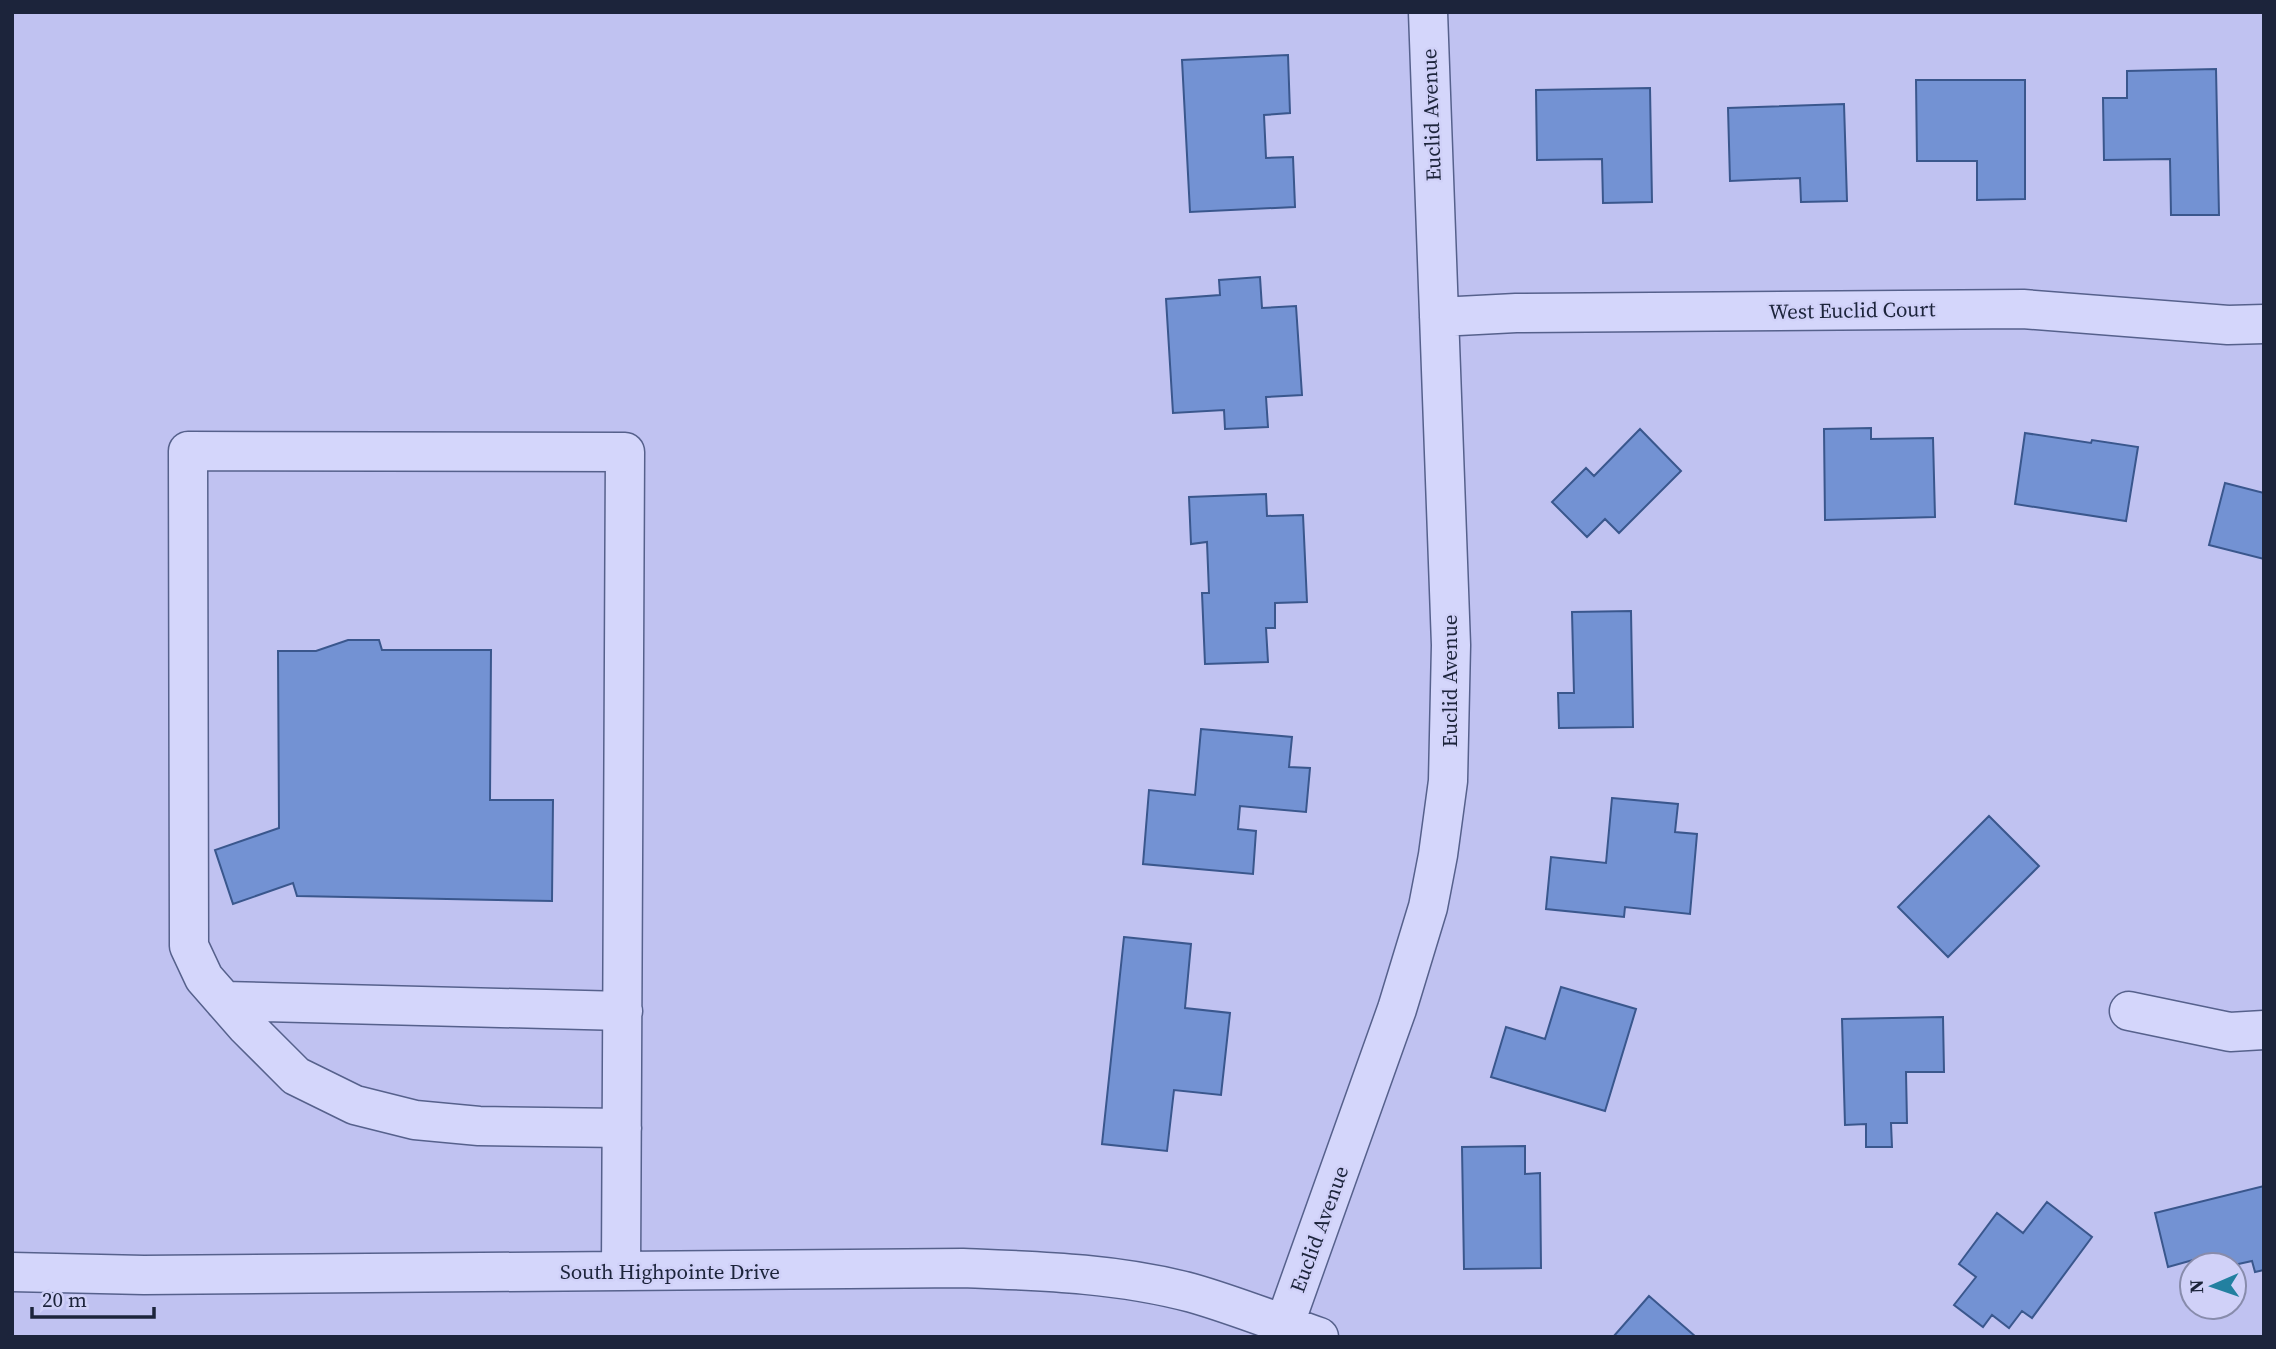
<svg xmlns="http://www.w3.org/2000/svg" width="2276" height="1349" viewBox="0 0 2276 1349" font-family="'Source Serif 4',serif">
<rect width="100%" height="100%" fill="#c0c2f1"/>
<path fill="#7392d3" stroke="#3a578d" stroke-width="2" d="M1288,55L1290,113L1264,115L1266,158L1293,157L1295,207L1190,212L1182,60Z
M2216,69L2219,215H2171L2170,159L2104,160L2103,98H2127V71Z
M1916,80H2025V199L1977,200V161H1917Z
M1650,88L1652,202L1603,203L1602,159L1537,160L1536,90Z
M1844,104L1847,201L1801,202L1800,178L1730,181L1728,108Z
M1260,277L1262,308L1296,306L1302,395L1266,397L1268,427L1225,429L1224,410L1173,413L1166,299L1220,295L1219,280Z
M1871,428V439L1933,438L1935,517L1825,520L1824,429Z
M1640,429L1681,471L1619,533L1605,519L1587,537L1552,502L1586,468L1594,476Z
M2025,433L2091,443L2092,440L2138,447L2126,521L2015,504Z
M2225,483L2264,493V559L2209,545Z
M1266,494L1267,516L1303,515L1307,602L1275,603V628H1266L1268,662L1205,664L1202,593H1209L1207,542L1191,544L1189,497Z
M1631,611L1633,727L1559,728L1558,693H1574L1572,612Z
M348,640H379L382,650H491L490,800H553L552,901L297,896L293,883L233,904L215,850L279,828L278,651H316Z
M1201,729L1292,737L1289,767L1310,768L1306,812L1240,806L1238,829L1256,831L1253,874L1143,864L1149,790L1195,795Z
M1612,798L1678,804L1675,832L1697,834L1690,914L1625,907L1624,917L1546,909L1551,857L1606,863Z
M1989,816L2039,866L1948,957L1898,907Z
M1124,937L1191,944L1185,1008L1230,1013L1221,1095L1174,1090L1167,1151L1102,1144Z
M1561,987L1636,1009L1605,1111L1491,1077L1506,1027L1545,1039Z
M1943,1017L1944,1072H1906L1907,1123H1891L1892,1147H1866V1124L1845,1125L1842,1019Z
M1525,1146V1174L1540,1173L1541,1268L1464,1269L1462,1147Z
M2264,1186V1270L2255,1272L2252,1261L2234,1265H2194L2193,1260L2168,1267L2155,1213Z
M2047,1202L2092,1237L2032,1318L2022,1311L2009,1328L1992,1315L1983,1327L1954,1305L1976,1277L1959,1264L1997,1213L2023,1233Z
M1649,1296L1696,1337H1613Z"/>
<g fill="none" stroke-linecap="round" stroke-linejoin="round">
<g stroke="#56618c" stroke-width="41">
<path id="minor" d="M1439,317L1516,313L2023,309L2228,325L2264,324
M224,1001L623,1011
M2129,1011L2230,1032L2264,1030
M621,1271L625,452L188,451L189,946L204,978L246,1026L296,1076L355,1105L415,1120L479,1126L622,1128
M12,1272L144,1275L963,1268C1039,1271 1117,1273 1192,1293C1234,1305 1277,1322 1319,1337
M1280,1337L1397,1009L1428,907L1438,855L1448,781L1451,645L1428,12"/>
</g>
<use href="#minor" stroke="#d4d6fb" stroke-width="38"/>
</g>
<g text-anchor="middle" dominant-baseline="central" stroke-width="5" stroke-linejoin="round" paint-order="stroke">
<g font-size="21" fill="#1c243b" stroke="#d0d1f8">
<text transform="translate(1431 115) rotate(-92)">Euclid Avenue</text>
<text transform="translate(1852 310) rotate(-1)">West Euclid Court</text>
<text transform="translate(1449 681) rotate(-90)">Euclid Avenue</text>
<text transform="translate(1319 1229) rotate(-70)">Euclid Avenue</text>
<text x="670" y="1271">South Highpointe Drive</text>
</g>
</g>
<rect width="2276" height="1349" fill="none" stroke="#1c243b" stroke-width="28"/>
<g transform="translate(2213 1286) rotate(268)"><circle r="33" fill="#d0d1f8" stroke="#888cac" stroke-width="2"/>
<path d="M0-5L12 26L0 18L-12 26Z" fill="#2280a0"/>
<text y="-10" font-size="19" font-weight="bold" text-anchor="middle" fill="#1c243b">N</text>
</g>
<path d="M32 1307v10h122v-10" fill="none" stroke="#1c243b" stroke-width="3.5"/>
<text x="42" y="1307" font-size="21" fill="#1c243b" stroke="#d0d1f8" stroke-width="5" paint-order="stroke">20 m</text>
</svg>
